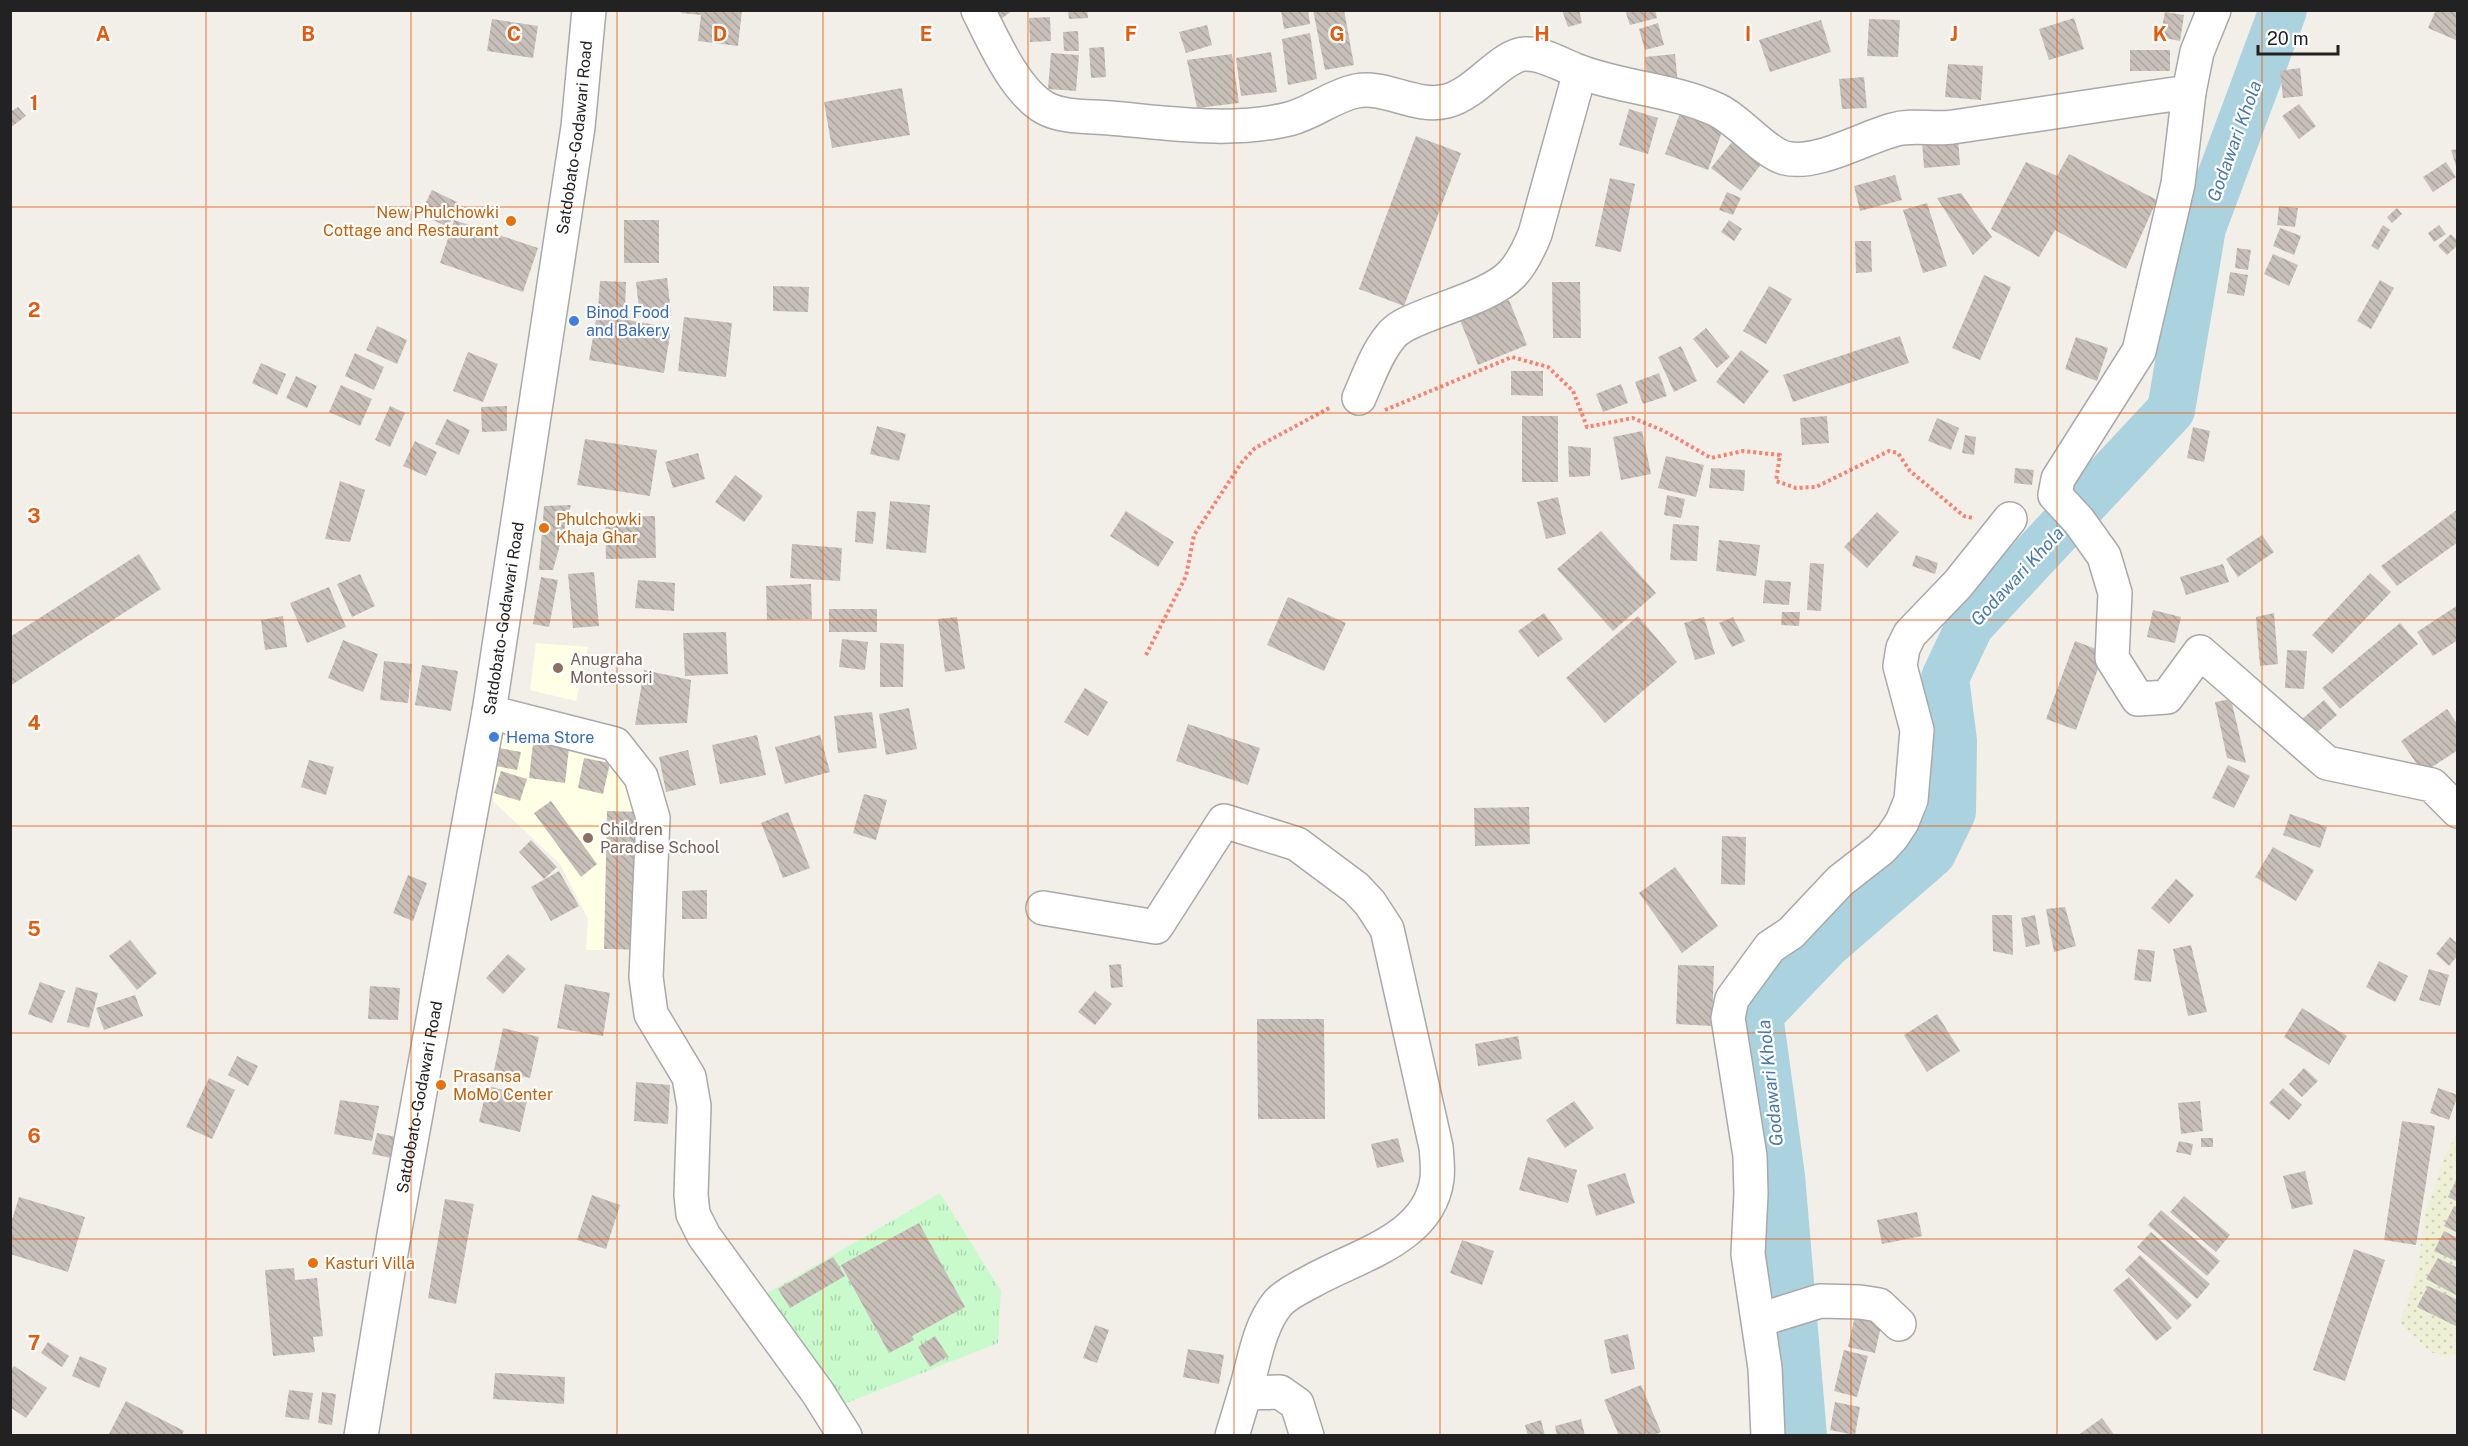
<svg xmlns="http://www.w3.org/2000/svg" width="2468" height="1446" viewBox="0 0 2468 1446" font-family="'Public Sans',sans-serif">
<defs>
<pattern id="farmland-dots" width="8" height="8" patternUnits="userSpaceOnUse" patternTransform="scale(1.5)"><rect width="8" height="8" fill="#eef0d5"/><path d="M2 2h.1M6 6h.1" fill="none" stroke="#ccceb7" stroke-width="1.8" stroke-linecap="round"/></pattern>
<pattern id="park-tufts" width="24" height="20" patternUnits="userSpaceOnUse" patternTransform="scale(1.5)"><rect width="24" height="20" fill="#c8facc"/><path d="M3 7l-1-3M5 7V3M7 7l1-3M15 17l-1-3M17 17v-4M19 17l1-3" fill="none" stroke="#acd6af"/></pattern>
<pattern id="building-back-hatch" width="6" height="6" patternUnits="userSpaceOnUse" patternTransform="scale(1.5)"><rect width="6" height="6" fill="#c7bfb8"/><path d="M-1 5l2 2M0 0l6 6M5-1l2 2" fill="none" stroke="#aba49e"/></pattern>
</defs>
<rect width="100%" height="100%" fill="#f2efe9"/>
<path fill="#ffffe5" d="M536,643L588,647L576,701L530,690Z
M501,725L599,745L644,812L642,950H586L588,919L560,864L493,801Z"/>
<path fill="url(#farmland-dots)" d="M2457,1133V1354L2446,1357L2431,1352L2400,1323L2417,1272L2425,1214L2445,1156Z"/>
<path fill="url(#park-tufts)" d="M940,1193L1001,1291L998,1343L844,1404L766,1294Z"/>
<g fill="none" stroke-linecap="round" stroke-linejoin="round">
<path stroke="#aad3df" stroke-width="48" d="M1803,1436L1781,1176L1759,1015L1828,943L1932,853L1952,812L1953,741L1945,678L1970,625L2171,410L2202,228L2283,10"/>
</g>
<path fill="url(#building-back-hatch)" d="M682,10H742L738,46L698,41L701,15L681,13Z
M994,10H1013L1001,19Z
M1068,10H1087L1088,18L1069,19Z
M1281,10H1308L1310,24L1284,29Z
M1313,10H1344L1354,65L1325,70Z
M1562,10H1579L1582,23L1568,27Z
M1625,10H1655L1657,18L1630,25Z
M2436,10L2458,11V41L2428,28Z
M2165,12L2184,15L2180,41L2160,37Z
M1050,17L1051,41L1030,42L1029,18Z
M2074,18L2084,49L2049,60L2039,29Z
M492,19L538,26L533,58L487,51Z
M1869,19L1900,20L1898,57L1867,56Z
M1821,20L1831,52L1770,72L1759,40Z
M1658,23L1664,45L1645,50L1639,29Z
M1207,25L1212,45L1186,53L1179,32Z
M1078,31L1079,51H1064L1063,32Z
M1310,33L1317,79L1288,85L1282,39Z
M1104,47L1106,77L1091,78L1089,48Z
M2130,50H2170V71H2130Z
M1271,52L1277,92L1241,96L1236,58Z
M1051,53L1079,55L1076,91L1048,89Z
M1232,54L1239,103L1197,108L1187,60Z
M1675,54L1678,85L1648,87L1645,57Z
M1948,64L1983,66L1981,100L1945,97Z
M2300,68L2303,96L2283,98L2280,71Z
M1864,77L1867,108L1842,109L1839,79Z
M902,88L910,135L832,148L824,102Z
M2299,104L2316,126L2299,139L2282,116Z
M18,107L26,116L10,128V112Z
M1629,109L1658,118L1648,154L1619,145Z
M1680,113L1723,129L1708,170L1665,154Z
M1416,136L1461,153L1404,306L1359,289Z
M1736,137L1765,159L1741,191L1711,168Z
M1958,138L1960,165L1924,168L1922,141Z
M2458,149V169H2457L2451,150Z
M2069,154L2157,200L2126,269L2055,230L2039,257L1991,229L2026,162L2057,176Z
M2446,162L2456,177L2433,192L2423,177Z
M1895,175L1902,200L1860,211L1854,186Z
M1610,178L1635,184L1621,252L1595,246Z
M432,190L459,203L448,227L420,214Z
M1727,192L1741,198L1733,215L1719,210Z
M1961,193L1992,237L1973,255L1937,198Z
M1927,203L1947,266L1923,273L1903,210Z
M2279,206L2298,208L2295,227L2277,225Z
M2397,208L2402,214L2392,223L2387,217Z
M454,220L538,248L523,292L440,263Z
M624,220H659V263H624Z
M1729,220L1742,229L1734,241L1721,232Z
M2383,225L2390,230L2378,250L2371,246Z
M2439,225L2446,234L2434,242L2428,233Z
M2280,228L2301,236L2294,255L2273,246Z
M2451,234L2458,241V245L2447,255L2438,246Z
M1855,241H1871L1872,272L1856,273Z
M2237,248L2251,250L2248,270L2235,268Z
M2273,254L2298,265L2289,286L2264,274Z
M2230,272L2248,275L2244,296L2227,293Z
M1984,275L2011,287L1980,360L1952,348Z
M667,278L671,313L640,317L636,282Z
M2380,280L2394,288L2371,329L2357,321Z
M600,281L626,282L625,311L598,310Z
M1552,282H1580L1581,338H1553Z
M773,286L809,287L808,312L773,311Z
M1769,286L1792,299L1766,344L1743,331Z
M1509,300L1527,345L1478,365L1460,320Z
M597,314L671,328L664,373L589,360Z
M684,317L732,323L726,377L678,371Z
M377,326L407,340L397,364L366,350Z
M1706,328L1730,357L1717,368L1693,339Z
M1900,336L1909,363L1793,402L1783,375Z
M2076,337L2108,348L2097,381L2065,369Z
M1681,346L1697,381L1674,392L1658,357Z
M1741,350L1769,371L1744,404L1716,382Z
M468,352L498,364L483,402L453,391Z
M355,353L384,367L374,390L345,376Z
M261,363L286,374L277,395L252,383Z
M1511,371H1543V396L1511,395Z
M1659,373L1667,396L1643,404L1635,382Z
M296,376L317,386L307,408L286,398Z
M1621,384L1628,403L1603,412L1596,394Z
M341,385L372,399L360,426L329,412Z
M390,406L405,413L390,447L375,440Z
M507,406V431L482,432L481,407Z
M1522,416H1558V482H1522Z
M1827,416L1829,443L1802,445L1800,418Z
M1937,418L1959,428L1951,450L1928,441Z
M447,419L470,430L459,455L435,444Z
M877,426L906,434L899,461L870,454Z
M2193,427L2210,431L2204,462L2187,458Z
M1642,431L1651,474L1621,480L1613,437Z
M1965,435L1976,437L1974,455L1962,453Z
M585,439L657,450L650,496L577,485Z
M415,441L437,452L426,476L403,466Z
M1568,446L1591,448L1590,476L1569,477Z
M698,453L705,479L673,488L665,462Z
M1666,456L1704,465L1696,497L1658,488Z
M1711,468L1745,470L1744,491L1709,488Z
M2015,468L2034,470L2032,485L2014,483Z
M735,475L763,496L744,522L715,502Z
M340,481L365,490L350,542L325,539Z
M1667,495L1685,499L1681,518L1664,515Z
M1558,497L1566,534L1546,539L1537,502Z
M890,501L930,505L926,553L886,549Z
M571,505L553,570H539L544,506Z
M2458,509V542L2397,586L2381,566Z
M857,511L876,512L873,544L855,542Z
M1126,511L1174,542L1158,567L1110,536Z
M1877,512L1899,532L1867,568L1844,547Z
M655,516L656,558L606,559L605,517Z
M1673,524L1699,526L1697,561L1670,560Z
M1601,531L1656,593L1613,631L1557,569Z
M2262,535L2274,552L2238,577L2226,559Z
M1719,540L1760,545L1756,576L1716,571Z
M792,544L842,548L840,581L790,578Z
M139,554L161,589L10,686V637Z
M1916,555L1938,563L1935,574L1912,566Z
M1810,563L1824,564L1821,611L1807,610Z
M2223,564L2229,582L2186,595L2180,577Z
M594,572L599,626L573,628L568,574Z
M2370,573L2391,592L2332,654L2312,635Z
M360,574L375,606L352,617L337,584Z
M541,577L558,580L549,627L533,624Z
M638,580L675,583L674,611L635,608Z
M1765,580L1791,582L1789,605L1763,603Z
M811,584L812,619L767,620L766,586Z
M329,587L346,627L307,643L290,603Z
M1288,597L1346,623L1324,671L1267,645Z
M2458,605V640L2433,656L2417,632Z
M829,609H877V632H829Z
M2153,610L2181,617L2175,643L2147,637Z
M1782,612H1800L1799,626L1781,625Z
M1544,613L1563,639L1538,657L1518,631Z
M2274,613L2278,664L2260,666L2256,617Z
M283,616L287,647L265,650L261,620Z
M1638,616L1677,662L1605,723L1566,678Z
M957,617L965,669L945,672L938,619Z
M1704,617L1715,654L1695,660L1684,623Z
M1733,617L1745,641L1732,647L1719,623Z
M2400,623L2418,644L2340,709L2322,688Z
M726,632L728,674L685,676L683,633Z
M842,639L868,642L865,670L839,667Z
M343,640L378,654L363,692L328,678Z
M2075,641L2104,652L2076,730L2046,719Z
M880,643L904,644L903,687H880Z
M2287,650L2307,651L2304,689L2285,688Z
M384,661L412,664L408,703L380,700Z
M422,665L458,671L451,711L415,705Z
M644,670L691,680L687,723L635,725Z
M1085,688L1108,702L1088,736L1064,722Z
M2231,699L2246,763L2227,758L2215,702Z
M2324,700L2337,715L2314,735L2301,720Z
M909,708L917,749L886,755L879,714Z
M2447,709L2458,725V750L2423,773L2401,741Z
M872,712L877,748L838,753L834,716Z
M1188,724L1260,748L1248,785L1176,761Z
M534,735L570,740L565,783L529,778Z
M757,735L766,775L720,784L712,745Z
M820,735L830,772L785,784L775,747Z
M499,748L521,752L517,770L496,766Z
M688,750L696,785L666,792L659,757Z
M584,758L610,763L603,794L578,788Z
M309,760L334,767L326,795L301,787Z
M2228,765L2250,776L2234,808L2212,798Z
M501,771L527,779L520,801L494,793Z
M864,794L887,800L876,840L853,833Z
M551,801L597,864L581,877L534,813Z
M1529,807L1530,844L1475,846L1474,808Z
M607,811L644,812L642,950L604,949Z
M788,812L810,868L783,878L761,823Z
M2290,814L2327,827L2320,848L2283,835Z
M1722,836L1746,837L1745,885L1721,884Z
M531,840L557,867L544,879L519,852Z
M2273,847L2314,870L2296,901L2255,877Z
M1675,867L1718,926L1682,953L1639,893Z
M559,871L579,906L551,921L531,887Z
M408,875L427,883L413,921L393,913Z
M2176,879L2194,895L2169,924L2151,908Z
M707,890V919H682V891Z
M2065,907L2076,946L2054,952L2046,909Z
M1992,915H2012L2013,955L1993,951Z
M2035,915L2040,944L2026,947L2021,918Z
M2450,937L2458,944V955L2449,966L2436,954Z
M130,940L157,973L137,990L109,956Z
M2191,945L2207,1012L2188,1016L2173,949Z
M2138,949L2155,951L2151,982L2134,980Z
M508,954L526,969L503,994L486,978Z
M2379,961L2408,976L2395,1002L2366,987Z
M1121,964L1123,987L1111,988L1109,965Z
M1678,965L1714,966L1712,1026L1676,1024Z
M2429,969L2449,975L2440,1006L2419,1000Z
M40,982L65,991L52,1023L28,1014Z
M565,984L610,993L603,1036L557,1028Z
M370,986L400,988L398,1020L368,1019Z
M76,987L98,993L89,1028L67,1022Z
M1095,991L1112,1004L1095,1025L1078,1012Z
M135,995L143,1016L104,1030L96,1008Z
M2302,1008L2347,1036L2329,1065L2284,1037Z
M1937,1014L1960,1051L1927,1072L1904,1035Z
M1257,1019H1324L1325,1119H1258Z
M503,1028L539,1037L530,1078L494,1070Z
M1518,1036L1522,1059L1478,1066L1475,1044Z
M237,1056L258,1066L248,1086L228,1075Z
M2304,1068L2318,1081L2302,1097L2289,1084Z
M209,1078L235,1090L212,1139L186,1127Z
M636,1082L670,1085L668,1124L634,1121Z
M487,1086L528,1096L520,1132L479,1122Z
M2283,1088L2302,1105L2289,1120L2269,1103Z
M2438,1088L2458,1095L2449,1120L2430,1113Z
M340,1100L379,1106L372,1141L334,1134Z
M1574,1101L1594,1128L1565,1148L1546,1120Z
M2200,1101L2203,1131L2181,1134L2178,1103Z
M2402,1121L2435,1126L2416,1245L2384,1240Z
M377,1133L401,1138L396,1159L372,1154Z
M1398,1138L1404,1162L1377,1168L1371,1144Z
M2201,1138H2213V1147H2201Z
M2179,1141L2193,1144L2191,1155L2176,1152Z
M1528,1157L1577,1170L1568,1203L1519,1190Z
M2305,1171L2313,1204L2292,1209L2283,1176Z
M1625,1173L1635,1203L1596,1216L1587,1185Z
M2458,1176V1202L2448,1197Z
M592,1195L620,1205L606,1249L577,1240Z
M2184,1196L2230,1235L2216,1252L2170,1212Z
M19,1197L85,1217L68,1272L10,1254V1226Z
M445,1199L474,1204L456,1304L428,1298Z
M2454,1206L2458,1207V1233L2444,1226Z
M2161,1210L2220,1261L2207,1276L2148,1225Z
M1917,1212L1922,1236L1882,1244L1877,1220Z
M919,1223L965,1307L912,1336L914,1340L889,1353L841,1265Z
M2444,1231L2458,1238V1262L2434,1251Z
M2151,1232L2210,1284L2197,1299L2137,1247Z
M1462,1240L1494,1251L1482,1285L1450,1273Z
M2354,1249L2385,1260L2345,1381L2313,1370Z
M2140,1255L2192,1305L2177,1320L2125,1270Z
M833,1257L845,1276L790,1308L778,1289Z
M2438,1258L2458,1268V1296L2426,1279Z
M294,1268L295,1280L317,1278L323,1336L313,1337L315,1352L273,1356L265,1270Z
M2129,1277L2172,1328L2156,1341L2113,1290Z
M2428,1286L2458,1300V1327L2417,1307Z
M1855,1316L1882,1322L1875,1353L1848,1347Z
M1095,1325L1109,1330L1097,1363L1083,1358Z
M1628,1334L1635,1369L1611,1374L1604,1340Z
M935,1336L948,1356L930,1367L918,1347Z
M48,1342L69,1356L62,1367L41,1353Z
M1188,1349L1224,1355L1219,1384L1183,1377Z
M1844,1350L1868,1356L1857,1397L1834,1391Z
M80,1356L107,1368L99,1388L72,1376Z
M14,1366L47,1388L26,1418L10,1407V1371Z
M495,1373L565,1377L564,1404L493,1399Z
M1641,1385L1661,1432L1652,1436H1619L1604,1400Z
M289,1390L313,1393L309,1420L285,1417Z
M322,1392L336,1394L332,1425L318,1423Z
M126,1401L184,1431L181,1436H108Z
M1835,1402L1860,1407L1855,1435L1830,1430Z
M2102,1418L2115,1436H2077Z
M1581,1419L1585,1436H1557L1555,1426Z
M1541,1420L1545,1436H1528L1525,1425Z"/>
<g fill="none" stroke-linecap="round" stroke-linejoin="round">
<g stroke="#a9a9a9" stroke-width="36">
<g id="minor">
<path d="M978,10C993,40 1015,91 1045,108C1063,118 1090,116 1110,118C1168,123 1231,133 1289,119C1313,113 1332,96 1356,91C1386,85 1415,109 1447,101C1476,94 1501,55 1525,54C1542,53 1560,64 1575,70C1620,88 1671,89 1715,109C1740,120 1763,152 1785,158C1816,166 1863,138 1893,130C1912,124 1933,130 1953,127C2031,116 2110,103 2189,92L2178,184L2139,351L2058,479L2055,495L2079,521L2104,556L2115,593L2112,658L2138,699L2167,697L2200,652L2327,763L2432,785L2458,811"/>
<path d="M2189,92L2197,52L2214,10"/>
<path d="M1359,398C1368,378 1376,354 1390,337C1398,326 1413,321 1425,316C1451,305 1493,294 1512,274C1523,262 1529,249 1535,234L1580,72"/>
<path d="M489,712L615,744L641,777L653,818L646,977L651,1014L689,1077L694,1106L691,1195L693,1214L704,1236L818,1393L845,1436"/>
<path d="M1043,908L1156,927L1224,821L1297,844L1356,888L1370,903L1387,929L1436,1147C1437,1157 1438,1169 1437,1179C1429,1239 1358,1255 1312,1281C1301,1287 1286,1294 1278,1303C1258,1327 1254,1364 1245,1393"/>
<path d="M1759,1320L1820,1301L1860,1302L1879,1305L1899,1324"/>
<path id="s1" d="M361,1436L394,1235L489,712L578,127L589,10"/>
<path d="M1232,1436L1245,1393L1280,1392L1297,1404L1307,1436"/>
<path d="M1768,1436L1765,1368L1748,1254L1751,1194L1750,1156L1728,1018L1732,999L1770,947L1791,933L1840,881L1881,849L1892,837L1902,822L1911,800L1917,730L1900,666L1903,648L1910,634L1958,584L2010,519"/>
</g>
</g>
<path stroke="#fa8072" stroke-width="4" stroke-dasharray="3 3" stroke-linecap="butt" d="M1385,410L1512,357L1548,367L1573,391L1587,427L1633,418L1664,431L1711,458L1743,451L1780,455L1776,481L1796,488L1816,487L1889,451L1898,453L1910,471L1964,516L1973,518
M1146,655L1186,576L1194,535L1242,462L1255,448L1331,407"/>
<use href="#minor" stroke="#fff" stroke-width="33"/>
</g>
<path fill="none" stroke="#e8590c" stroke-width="1.5" stroke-opacity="0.55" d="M206,10V1436M411,10V1436M617,10V1436M823,10V1436M1028,10V1436M1234,10V1436M1440,10V1436M1645,10V1436M1851,10V1436M2057,10V1436M2262,10V1436M10,207H2458M10,413H2458M10,620H2458M10,826H2458M10,1033H2458M10,1239H2458"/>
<g fill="#e8710a" stroke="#fff" stroke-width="2">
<circle cx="511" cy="221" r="6"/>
<circle cx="544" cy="528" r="6"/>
<circle cx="441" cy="1085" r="6"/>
<circle cx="313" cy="1263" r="6"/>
</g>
<g fill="#3f7fe0" stroke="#fff" stroke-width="2">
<circle cx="574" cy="321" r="6"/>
<circle cx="494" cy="737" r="6"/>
</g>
<g fill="#8d6e63" stroke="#fff" stroke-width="2">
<circle cx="558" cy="668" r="6"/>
<circle cx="588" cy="838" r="6"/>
</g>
<g text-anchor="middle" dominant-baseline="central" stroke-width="4.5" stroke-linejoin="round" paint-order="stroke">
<g font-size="16" fill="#222" stroke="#fff">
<text stroke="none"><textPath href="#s1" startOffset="1316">Satdobato-Godawari Road</textPath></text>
<text stroke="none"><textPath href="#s1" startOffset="830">Satdobato-Godawari Road</textPath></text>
<text stroke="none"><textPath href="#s1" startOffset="344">Satdobato-Godawari Road</textPath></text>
</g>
<g font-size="16" fill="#c56008" stroke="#fff" text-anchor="start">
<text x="499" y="212" text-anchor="end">New Phulchowki<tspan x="499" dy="18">Cottage and Restaurant</tspan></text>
<text x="556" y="519">Phulchowki<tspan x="556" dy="18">Khaja Ghar</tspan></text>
<text x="453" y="1076">Prasansa<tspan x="453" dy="18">MoMo Center</tspan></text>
<text x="325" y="1263">Kasturi Villa</text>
</g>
<g font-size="16" fill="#366cbe" stroke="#fff" text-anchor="start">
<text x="586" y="312">Binod Food<tspan x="586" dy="18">and Bakery</tspan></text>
<text x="506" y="737">Hema Store</text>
</g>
<g font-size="16" fill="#785e54" stroke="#fff" text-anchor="start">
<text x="570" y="659">Anugraha<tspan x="570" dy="18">Montessori</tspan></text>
<text x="600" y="829">Children<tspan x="600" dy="18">Paradise School</tspan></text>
</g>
<g font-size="18" font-style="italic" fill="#4a7aab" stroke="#fff">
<text transform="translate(2234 141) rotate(-70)">Godawari Khola</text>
<text transform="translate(2017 576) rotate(-47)">Godawari Khola</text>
<text transform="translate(1770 1083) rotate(-96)">Godawari Khola</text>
</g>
</g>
<g font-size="20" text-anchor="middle" font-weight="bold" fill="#e8590c" stroke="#fff" stroke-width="4.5" stroke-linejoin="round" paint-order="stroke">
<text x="103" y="41">A</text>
<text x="308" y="41">B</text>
<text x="514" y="41">C</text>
<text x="720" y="41">D</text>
<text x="926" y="41">E</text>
<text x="1131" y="41">F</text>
<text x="1337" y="41">G</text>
<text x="1542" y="41">H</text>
<text x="1748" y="41">I</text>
<text x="1954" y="41">J</text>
<text x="2160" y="41">K</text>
<text x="34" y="110">1</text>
<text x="34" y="317">2</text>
<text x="34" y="523">3</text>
<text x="34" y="730">4</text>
<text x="34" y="936">5</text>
<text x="34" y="1143">6</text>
<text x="34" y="1350">7</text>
</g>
<rect width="2468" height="1446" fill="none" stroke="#222222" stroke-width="24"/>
<path d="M2258 45v9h80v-9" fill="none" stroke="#222222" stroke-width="3"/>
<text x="2267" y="45" font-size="18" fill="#222222" stroke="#ffffff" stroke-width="4.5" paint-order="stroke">20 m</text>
</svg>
